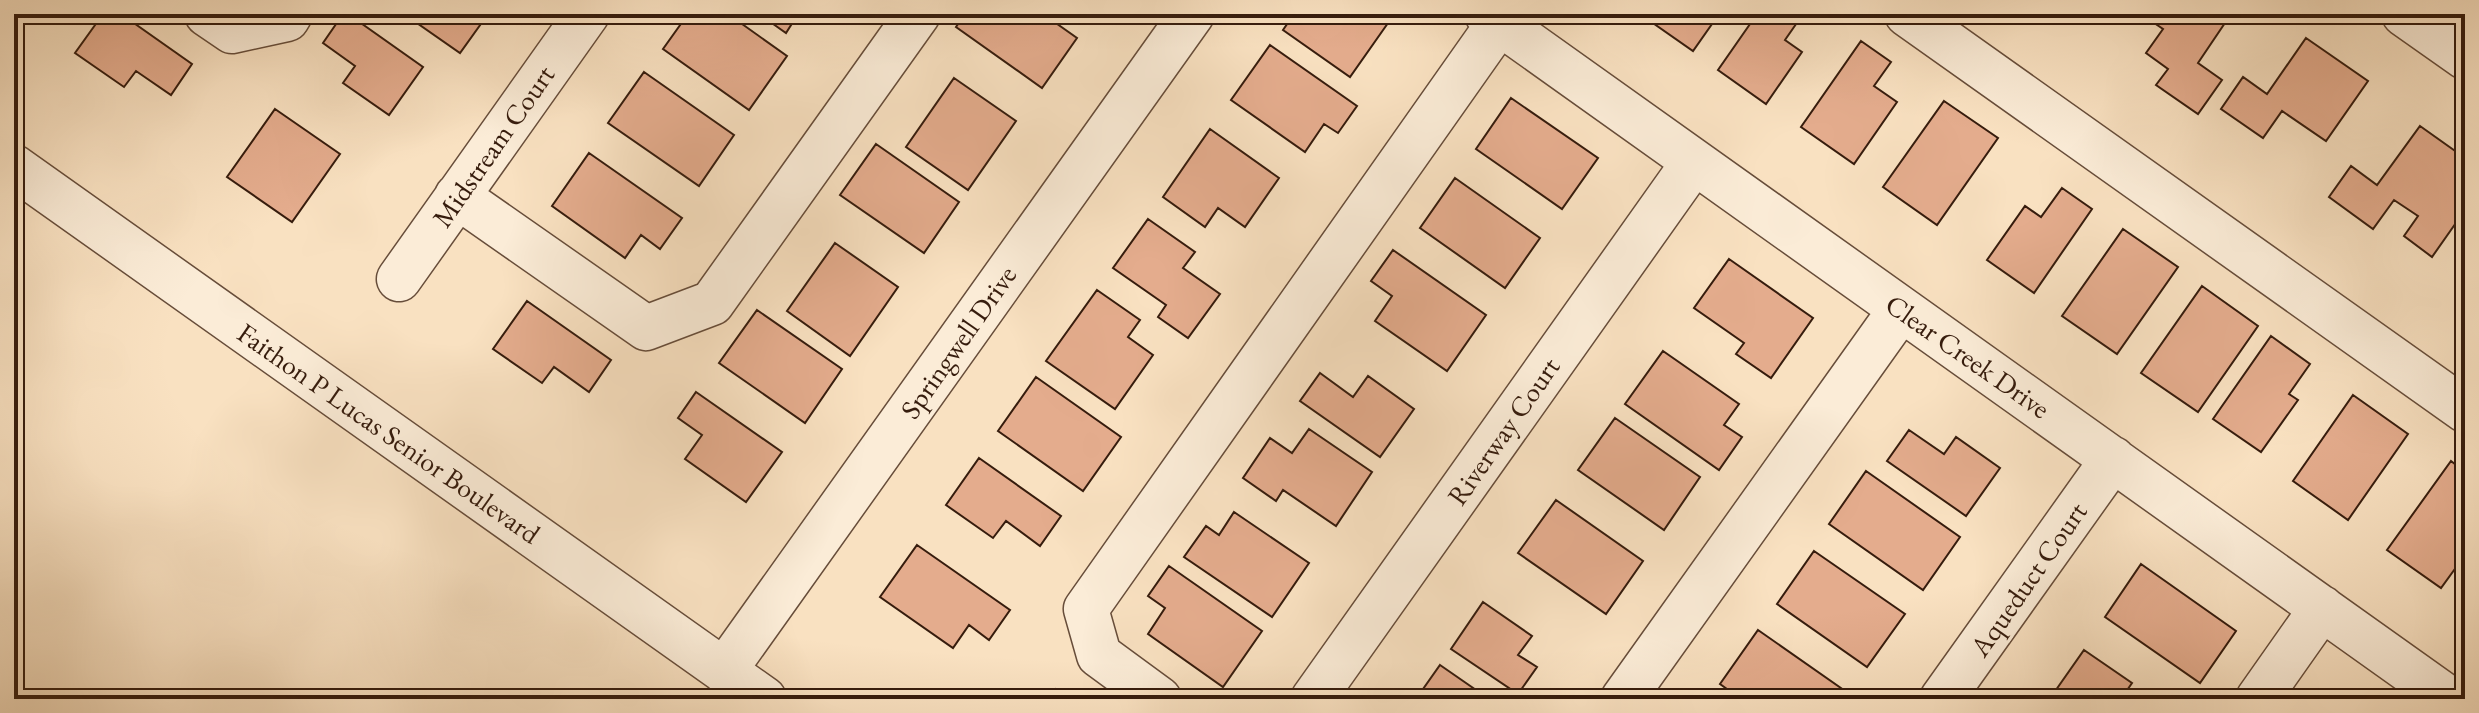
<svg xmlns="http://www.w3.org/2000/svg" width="2479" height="713" viewBox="0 0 2479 713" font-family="'EB Garamond',serif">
<rect width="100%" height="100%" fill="#f9e1c1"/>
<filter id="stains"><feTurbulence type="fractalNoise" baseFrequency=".0025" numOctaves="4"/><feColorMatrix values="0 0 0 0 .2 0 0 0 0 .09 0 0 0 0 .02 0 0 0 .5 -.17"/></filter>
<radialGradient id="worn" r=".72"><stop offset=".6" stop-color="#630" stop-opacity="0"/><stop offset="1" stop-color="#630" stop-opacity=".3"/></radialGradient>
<path fill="#e4ac8d" stroke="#361c0d" stroke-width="2" d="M103,14H121L192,64L171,95L136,71L124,87L75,53Z
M343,14H348L423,67L389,115L343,83L355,66L323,43Z
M404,14H488L460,53Z
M688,14H728L787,56L749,110L663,49Z
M759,14H798L786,33Z
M965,14H1043L1077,38L1042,88L956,27Z
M1294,14H1376L1388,23L1350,77L1283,30Z
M1640,14H1719L1693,51Z
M1757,14H1803L1785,40L1802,52L1766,104L1718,70Z
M2141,14H2231L2198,63L2222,80L2198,114L2156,85L2168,69L2146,53L2163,29Z
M2306,38L2368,81L2326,141L2282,111L2263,138L2221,109L2243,77L2267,94Z
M1861,41L1891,62L1874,86L1897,102L1854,164L1801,127Z
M1270,45L1357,106L1338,133L1324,124L1305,152L1231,100Z
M644,72L734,135L699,186L608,123Z
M954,78L1016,121L968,190L906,147Z
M1511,98L1598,158L1562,209L1476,149Z
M1944,101L1998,138L1937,225L1883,187Z
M275,109L340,154L292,222L227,177Z
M2420,126L2465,158V210L2432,257L2404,236L2418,216L2394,200L2373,229L2329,197L2351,166L2377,185Z
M1210,129L1279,178L1245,227L1218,208L1205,227L1163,197Z
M876,144L959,202L924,253L840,195Z
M589,153L682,218L660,249L641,235L625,258L552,206Z
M1455,178L1540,238L1505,288L1420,228Z
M2062,188L2092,209L2034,293L1987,260L2025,206L2041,217Z
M1148,219L1195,252L1183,268L1220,294L1188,338L1158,317L1166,305L1113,268Z
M2123,229L2178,267L2117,354L2062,316Z
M835,243L898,287L850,356L787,311Z
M1393,250L1486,315L1447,371L1375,321L1392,296L1371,281Z
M1729,259L1813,318L1771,378L1736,354L1744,343L1694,308Z
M2202,286L2258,326L2198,412L2141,373Z
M1097,290L1140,320L1128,337L1153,355L1115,409L1046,361Z
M527,301L611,360L589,392L554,367L542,383L493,349Z
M757,310L842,369L805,423L719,363Z
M2271,336L2310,364L2289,394L2298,400L2261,452L2213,419Z
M1663,351L1739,404L1724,425L1742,437L1719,470L1625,404Z
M1320,373L1353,397L1368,376L1414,409L1380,457L1300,401Z
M1036,377L1121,437L1083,491L998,431Z
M696,392L782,452L746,502L685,459L702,435L678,418Z
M2353,395L2408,434L2348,520L2293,481Z
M1615,418L1700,477L1664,530L1578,470Z
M1309,429L1372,472L1336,526L1283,490L1276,501L1243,478L1270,438L1292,453Z
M1909,430L1944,454L1956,437L2000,468L1966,516L1887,461Z
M979,458L1061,516L1040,546L1006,521L993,538L946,505Z
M2451,461L2465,472V555L2441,588L2387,550Z
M1866,471L1960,537L1923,590L1829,524Z
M1556,500L1643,561L1606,614L1518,553Z
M1234,512L1309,563L1272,617L1184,557L1206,526L1219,535Z
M917,545L1010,610L989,640L969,625L953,648L880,597Z
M1814,551L1905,614L1867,667L1777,604Z
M2141,564L2236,631L2200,683L2105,617Z
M1169,566L1262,631L1223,687L1148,634L1165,608L1148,596Z
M1483,602L1532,636L1518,655L1537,667L1518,694L1451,649Z
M1758,630L1848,693L1844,699H1741L1720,684Z
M2084,650L2132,683L2121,699L2051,697Z
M1440,665L1489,699H1416Z
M1056,689L1071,699H1049Z"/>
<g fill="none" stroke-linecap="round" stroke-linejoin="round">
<g stroke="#674d3a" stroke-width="47">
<path id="minor" d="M207,14L232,31L287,19L290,14
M1487,14L2449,699
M1907,14L2465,410
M2404,14L2465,57
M14,167L764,699
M457,196L646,328L712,303L918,14
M399,279L587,14
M724,671L1192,14
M1159,699L1099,655L1086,609L1499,23
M1313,699L1694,162
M1623,699L1901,309
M1942,699L2113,459
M2258,699L2322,608"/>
</g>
<use href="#minor" stroke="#fbecd7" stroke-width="44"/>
</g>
<g text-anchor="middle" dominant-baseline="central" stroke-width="6" stroke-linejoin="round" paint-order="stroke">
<g font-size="28" fill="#361c0d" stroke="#fbecd7">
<text transform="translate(493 146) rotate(-55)">Midstream Court</text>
<text transform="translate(958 342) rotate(-55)">Springwell Drive</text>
<text transform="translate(1968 356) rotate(35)">Clear Creek Drive</text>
<text transform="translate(1503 431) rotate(-55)">Riverway Court</text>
<text transform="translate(389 433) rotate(35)">Faithon P Lucas Senior Boulevard</text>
<text transform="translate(2028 579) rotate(-55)">Aqueduct Court</text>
</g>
</g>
<rect width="2479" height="713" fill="none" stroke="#f9e1c1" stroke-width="48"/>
<rect x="16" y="16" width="2447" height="681" fill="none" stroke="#361c0d" stroke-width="4"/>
<rect x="24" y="24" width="2431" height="665" fill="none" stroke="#361c0d" stroke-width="2"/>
<rect width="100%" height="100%" filter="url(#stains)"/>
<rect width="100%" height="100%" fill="url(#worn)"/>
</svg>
